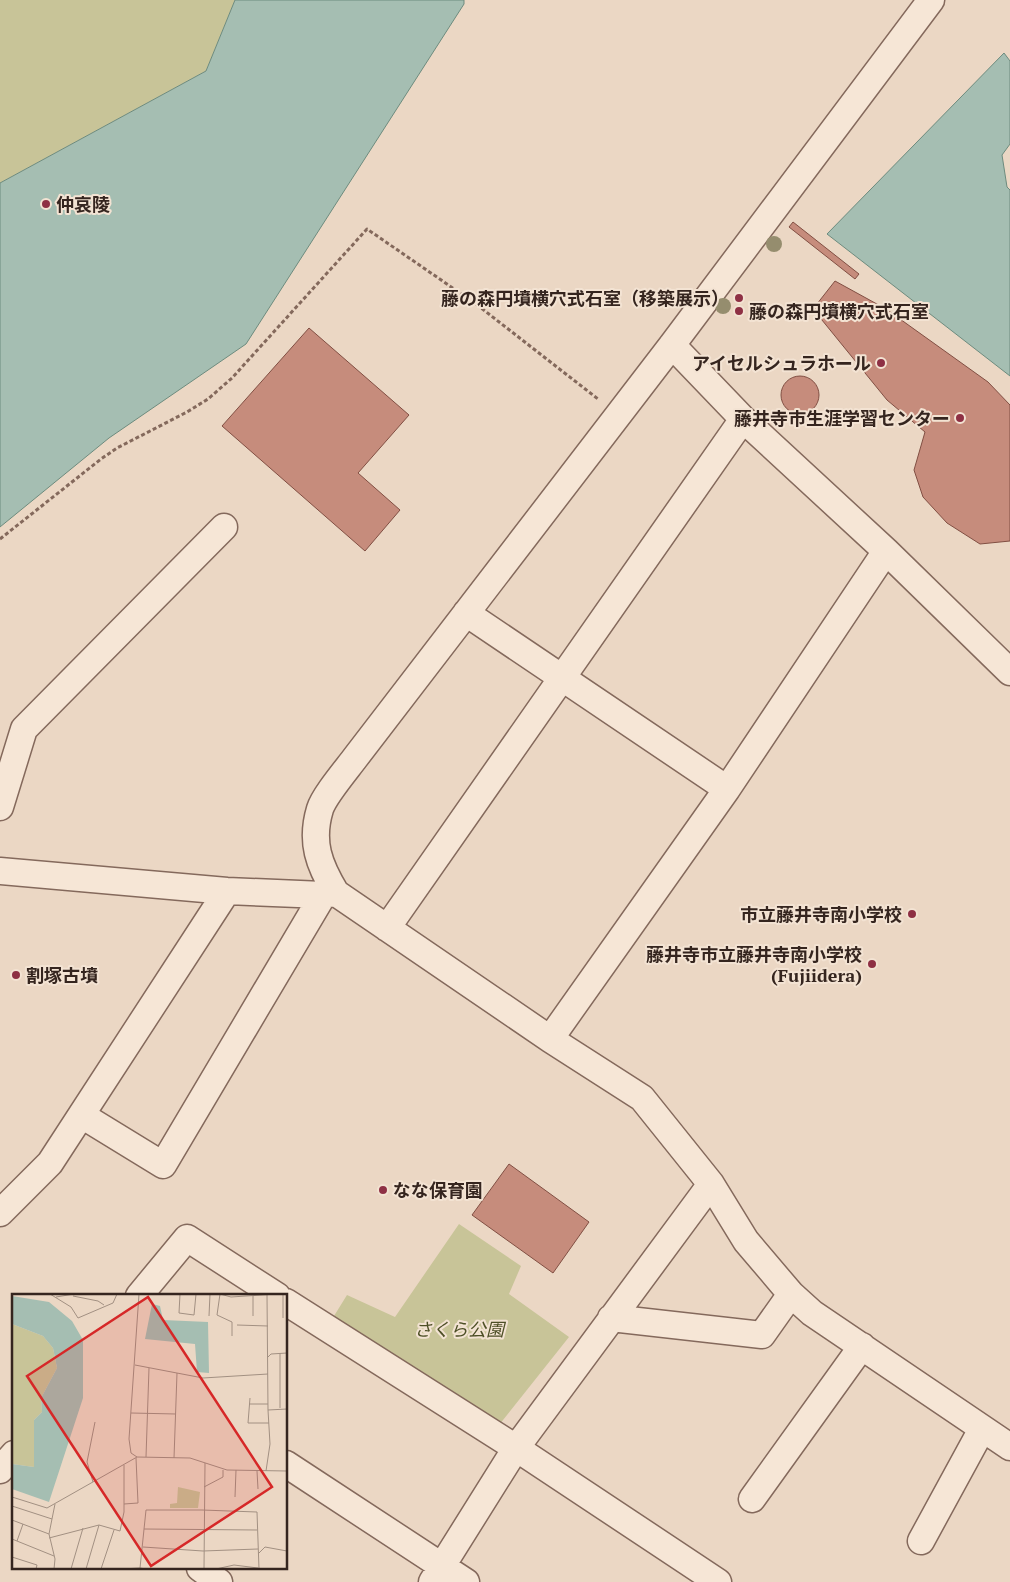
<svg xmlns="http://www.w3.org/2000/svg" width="1010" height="1582" viewBox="0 0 1010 1582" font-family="'PT Serif','Noto Sans JP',serif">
<rect width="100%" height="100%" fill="#ebd7c4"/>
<path fill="#c8c498" d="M0,0H235L206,71L0,183Z
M459,1224L521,1266L509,1294L569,1337L499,1425L419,1374L334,1316L347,1295L395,1317Z"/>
<path fill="#a5beb2" stroke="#6d8b7e" d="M235,0H464V4L246,344L109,438L0,527V183L206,71Z
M1004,53L1010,61V144L1002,155L1007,187L1010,190V376L827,234Z"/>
<path fill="#c68c7c" stroke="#814f43" d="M793,222L859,274L855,279L789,227Z
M835,281L886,309L988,382L1010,405V541L980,544L947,523L923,497L914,470L925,432L887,400L813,309Z
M309,328L409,415L358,473L400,510L365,551L222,426Z
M781 395a19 19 0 1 1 38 0a19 19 0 1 1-38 0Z
M509,1164L589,1222L553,1273L472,1215Z"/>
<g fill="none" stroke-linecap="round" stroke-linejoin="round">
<g stroke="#84695c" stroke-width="29">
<path id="minor" d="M931,0L672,345L355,758C346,770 324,796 320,809C310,842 319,865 336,893L550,1039L642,1098L711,1184L746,1241L791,1294L812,1313L1010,1447
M672,345L743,419L886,551L1010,672
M466,613L727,789
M0,807L24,729L224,527
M0,871L227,891L323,895L336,893
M387,928L743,419
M550,1039L727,789L886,551
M83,1116L163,1165L323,895
M0,1213L50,1163L227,891
M139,1296L187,1238L277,1296
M286,1302L516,1448L718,1582
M611,1318L762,1335L791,1294
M286,1464L466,1582
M0,1470L14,1454
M752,1499L862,1346
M921,1541L982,1429
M200,1568L219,1582
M432,1582L516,1448L711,1184"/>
</g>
<path stroke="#84695c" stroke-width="3" stroke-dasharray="4 2.5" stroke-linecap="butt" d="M0,539L101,459L117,448L187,412L208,399L232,378L367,229L476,304L598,399"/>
<use href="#minor" stroke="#f6e6d6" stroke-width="26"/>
</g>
<g fill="#958d6e">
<circle cx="774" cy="244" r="8"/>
<circle cx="723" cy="306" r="8"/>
</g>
<g fill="#8e3044" stroke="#f3e3d3" stroke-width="2">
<circle cx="46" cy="204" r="5"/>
<circle cx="739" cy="298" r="5"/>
<circle cx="739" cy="311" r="5"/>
<circle cx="881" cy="363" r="5"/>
<circle cx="960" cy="418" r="5"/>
<circle cx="912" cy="914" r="5"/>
<circle cx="872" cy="964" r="5"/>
<circle cx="16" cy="975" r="5"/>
<circle cx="383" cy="1190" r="5"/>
</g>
<g text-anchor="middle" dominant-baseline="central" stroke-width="4" stroke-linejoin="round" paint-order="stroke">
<g font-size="18" font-weight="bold" fill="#35251f" stroke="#f3e3d3" text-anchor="end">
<text x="56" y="204" text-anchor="start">仲哀陵</text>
<text x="729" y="298">藤の森円墳横穴式石室（移築展示）</text>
<text x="749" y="311" text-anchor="start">藤の森円墳横穴式石室</text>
<text x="871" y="363">アイセルシュラホール</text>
<text x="950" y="418">藤井寺市生涯学習センター</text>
<text x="902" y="914">市立藤井寺南小学校</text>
<text x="862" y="954">藤井寺市立藤井寺南小学校<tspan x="862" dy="21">(Fujiidera)</tspan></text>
<text x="26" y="975" text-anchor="start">割塚古墳</text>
<text x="393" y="1190" text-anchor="start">なな保育園</text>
</g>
<g font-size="18" font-style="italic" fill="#4e5027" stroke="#f3e3d3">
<text x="459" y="1329">さくら公園</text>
</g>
</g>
<g transform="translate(12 1294)">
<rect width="275" height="275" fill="#ebd7c4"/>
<path d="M0,30L31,42L41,54L45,74L29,104L30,118L22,126V173L0,170ZM166,193L188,198L186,214H158V210L165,209Z" fill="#c8c498"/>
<path d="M0,2L37,8L60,27L71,46V104L37,208L0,195V170L22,173V126L30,118L29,104L45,74L41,54L31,42L0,30ZM140,10L148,12L151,26L196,28L197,79L185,78L183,50L133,45Z" fill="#a5beb2"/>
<path fill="none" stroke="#a29082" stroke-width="1" d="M38,0L59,13L66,24L101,9L105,0M127,0L117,145L119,159L125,163L178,164L215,176L275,177M168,0L167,19L182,21L184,0M208,0L219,3L265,0M208,0L205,21L220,28V42M271,0V24M255,1L256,116L275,115M61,2L86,7L92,11M241,2V22M44,3L62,0M197,22L198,0M225,31L256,32M268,59V114M255,64L259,60L275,59M123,71L191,84L256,80M238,104L236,129H257M237,110H256M119,119L164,120M134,163L137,74M162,164L165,79M245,177L246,195M254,177L258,150L256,116M81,188L75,168L83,128M192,193L211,183V176M0,203L35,214L125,163M223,203L224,176M112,210L126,209L124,164M0,212L40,225M0,226L37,240M132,235L245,236M37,244L87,231L108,237L112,218V171M0,245L42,262M5,247L11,230M131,253L191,257L246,255M246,260L253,253L275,257M0,263L25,271L24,275M42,275L43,265L37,240L43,210M59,275L71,234M74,275L87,231M89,275L102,236M110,275L128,274M134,275L128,274L134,216H190L245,218L247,275M192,275L193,169M204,275L222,271L246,274"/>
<path fill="#d62828" fill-opacity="0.15" stroke="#d62828" stroke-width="2.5" d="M136,3L260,193L139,272L15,82Z"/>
<rect width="275" height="275" fill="none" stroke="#35251f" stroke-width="2.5"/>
</g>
</svg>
